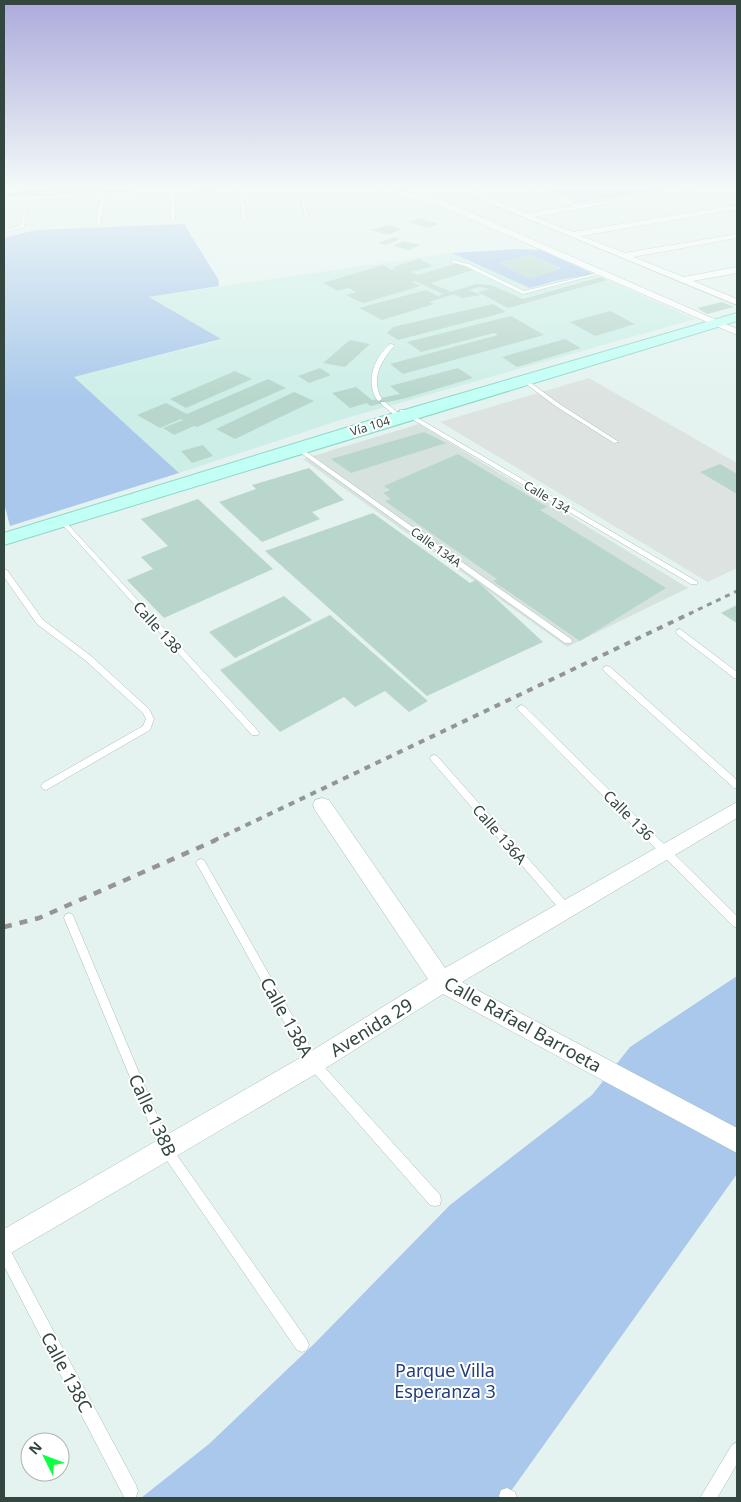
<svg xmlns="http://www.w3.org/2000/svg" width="741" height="1502" viewBox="0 0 741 1502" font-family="'Noto Sans',sans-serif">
<rect width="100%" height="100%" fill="#e4f3f0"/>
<path fill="#d6e2de" d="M419,424L688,588L567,647L303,459Z"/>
<path fill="#cdeee7" d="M452,253L530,288L559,280L594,274L695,319L350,417L179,473L74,377L221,340L149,297Z"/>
<path fill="#d6f5dd" d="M66,189H245L12,197Z"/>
<path fill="#a9c8eb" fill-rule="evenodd" d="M546,189H668L581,202Z
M184,224L218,279L219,286L149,297L221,339L74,377L179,473L10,526L4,503V238L36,230Z
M517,249L541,250L594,274L559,280L530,288L452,253ZM530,255L560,268V269L529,278L499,263Z
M737,976V1174L506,1498H141L209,1444L315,1343L450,1205L592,1095L630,1047Z"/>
<path fill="#dde3e1" d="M589,378L737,463V568L708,582L440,422Z"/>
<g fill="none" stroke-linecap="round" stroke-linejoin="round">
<path stroke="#f59bc9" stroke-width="3" d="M4,196L53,189"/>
</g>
<path fill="#b8d6cc" d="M419,218L439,224L429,228L409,222Z
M388,225L402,229L388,235L371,230Z
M394,237L400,239L386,245L378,243Z
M404,241L420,245L409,250L393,246Z
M530,255L561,269L529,278L499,263Z
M419,259L433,266L411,272L418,275L458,263L473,270L431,283L451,292L476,284L491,285L523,299L601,277L607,280L508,308L478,292L490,289L480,287L469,290L481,295L462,298L454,294L429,302L434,304L382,320L359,308L426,290L438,296L443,294L415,281L412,282L421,286L363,303L346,295L356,292L349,288L338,291L323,283L383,265L392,270L397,269L393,267Z
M722,302L734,307L707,314L697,308Z
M493,304L506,312L398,340L387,333L393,327Z
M610,311L635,324L595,336L570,322Z
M511,316L544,335L403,374L390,364L498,335L494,333L421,352L407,342Z
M565,339L581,348L517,367L502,357Z
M350,340L370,344L345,367L323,363Z
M320,368L331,375L309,383L298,376Z
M458,368L473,378L406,398L370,406L367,403L350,408L332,393L356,387L372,400L400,394L390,386Z
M235,371L252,379L186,408L170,399Z
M268,379L286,388L197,427L194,426L174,435L163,428L183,420L181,419L160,428L137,415L166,403L187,414Z
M294,392L314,401L235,439L216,429Z
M424,432L446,443L351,473L331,459Z
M203,445L213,456L192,463L181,451Z
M458,454L547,507L540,510L666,588L580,641L493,581L497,579L385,501L391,499L383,493L390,490L384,486Z
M720,464L737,474V494L700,472Z
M309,468L344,500L312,512L320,519L262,542L219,502L256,489L252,485Z
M198,499L273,569L164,618L127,580L153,569L141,557L168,546L141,519Z
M373,513L470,583L476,580L543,642L427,696L265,551Z
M284,596L312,620L235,658L209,632Z
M737,605V623L721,613Z
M330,615L428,701L409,712L385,691L355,707L344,697L280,732L220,670Z"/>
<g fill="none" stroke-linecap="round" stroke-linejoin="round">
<g stroke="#a6bfb8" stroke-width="1">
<path id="lane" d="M239,189H243L246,219L244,220L242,219Z
M298,189H302L308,217L305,216Z
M173,191L175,192V220L173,221L171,220V192Z
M103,194L105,195L100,225L98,226L96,225L101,195Z
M25,210L27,211L24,227L4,233V231L21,225L23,211Z
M452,260L469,264L524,291L601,272L603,273L523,294L465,266L451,262Z
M390,344L395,345C381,360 370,380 382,399L379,401L377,400C365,381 374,358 390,344Z
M524,378L561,405L619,442L614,443L557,407L522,381L521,380Z
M381,402H385L402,416V418H398L381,404Z
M400,410H404L698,582L697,584H691L400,412Z
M301,451H305L571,639L572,641L571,643H565L301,453Z
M62,519L64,520L258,731L259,733L258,735H252L60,522V520Z
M4,570H7L43,620L91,656L149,709L154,719L150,730L46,790L43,789L41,786L43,783L143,726L146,719L143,713L85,660L37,624L4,577Z
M680,629L737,672V679L734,678L677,634L676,632L677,630Z
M607,666L610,667L737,780V788H734L604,671L603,669L604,667Z
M521,705L524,706L737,916V928L733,926L518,710L517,708Z
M434,755L437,756L570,906L571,909L570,912L566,913L562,912L431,760L430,758L431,756Z
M201,859L204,860L317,1059L440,1195L441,1200L440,1205L435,1206L430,1205L309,1067L198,866L196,863L198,860Z
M69,913L73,915L74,918L169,1144L307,1340L309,1345L307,1350L302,1352L297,1350L161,1152L64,918L65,915Z
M4,1246L9,1248L136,1485L138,1491L136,1497L131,1498L124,1497L4,1266Z
M737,1442V1464L717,1498H700L732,1445Z
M507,1488L515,1492L517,1498H500L499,1496L501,1490Z"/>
</g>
<g stroke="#a6bfb8" stroke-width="1">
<path id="street" d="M187,189H248L4,201V197Z
M376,189L412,193L449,203L737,329V335L443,207Z
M456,189H466L526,213L573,206L533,189C551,189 569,205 584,204C621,202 656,189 692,189L534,217L573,232L737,205V209L581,236L625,253L737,234V238L633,257L684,277L737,267V273L693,281L737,299V305Z
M322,798L329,800L445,968L737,802V818L462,982L737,1128V1153L443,994L321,1071L4,1257V1229L305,1055L428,979L315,810L313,805L315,800Z"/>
</g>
<g stroke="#90d6c9" stroke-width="2">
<path id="secondary" d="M737,313V321L4,545V533L394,413Z"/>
</g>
<use href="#lane" fill="#fff" fill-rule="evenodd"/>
<use href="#street" fill="#fff" fill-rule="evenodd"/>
<use href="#secondary" fill="#c2fff5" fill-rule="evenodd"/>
<path stroke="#959595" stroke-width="3" stroke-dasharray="5 5" stroke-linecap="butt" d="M689,614L737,591"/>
<path stroke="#959595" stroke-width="4" stroke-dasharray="6 6" stroke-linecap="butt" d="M213,841L691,613"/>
<path stroke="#959595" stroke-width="4.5" stroke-dasharray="8 8" stroke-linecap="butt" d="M4,927L39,918L216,840"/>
</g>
<linearGradient id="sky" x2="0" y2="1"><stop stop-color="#adaadc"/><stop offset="0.47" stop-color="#f3faf8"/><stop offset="1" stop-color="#f3faf8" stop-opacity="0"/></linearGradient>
<rect width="741" height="400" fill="url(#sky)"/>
<g text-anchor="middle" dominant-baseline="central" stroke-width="4" stroke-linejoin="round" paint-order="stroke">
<g font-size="12" fill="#334640" stroke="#fff">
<text transform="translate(370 426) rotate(-17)">Vía 104</text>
<text transform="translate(547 497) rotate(31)">Calle 134</text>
<text transform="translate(436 547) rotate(36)">Calle 134A</text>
</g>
<g font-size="15" fill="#334640" stroke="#fff">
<text transform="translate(158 627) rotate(48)">Calle 138</text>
<text transform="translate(629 815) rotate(45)">Calle 136</text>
<text transform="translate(500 834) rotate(49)">Calle 136A</text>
</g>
<g font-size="18" fill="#334640" stroke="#fff">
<text transform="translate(287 1017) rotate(61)">Calle 138A</text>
<text transform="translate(523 1024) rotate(29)">Calle Rafael Barroeta</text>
<text transform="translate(371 1027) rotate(-32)">Avenida 29</text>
<text transform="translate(153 1115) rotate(65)">Calle 138B</text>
<text transform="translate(67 1372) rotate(62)">Calle 138C</text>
</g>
<g font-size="18" fill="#233e7b" stroke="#fff">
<text x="445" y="1370">Parque Villa<tspan x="445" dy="21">Esperanza 3</tspan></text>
</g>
</g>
<rect width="741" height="1502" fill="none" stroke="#334640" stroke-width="10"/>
<g transform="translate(45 1457) rotate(312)"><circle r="24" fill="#ffffff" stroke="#adb5b3"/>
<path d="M0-4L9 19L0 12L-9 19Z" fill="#0fff45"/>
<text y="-8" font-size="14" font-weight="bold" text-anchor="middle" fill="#334640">N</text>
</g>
</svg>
